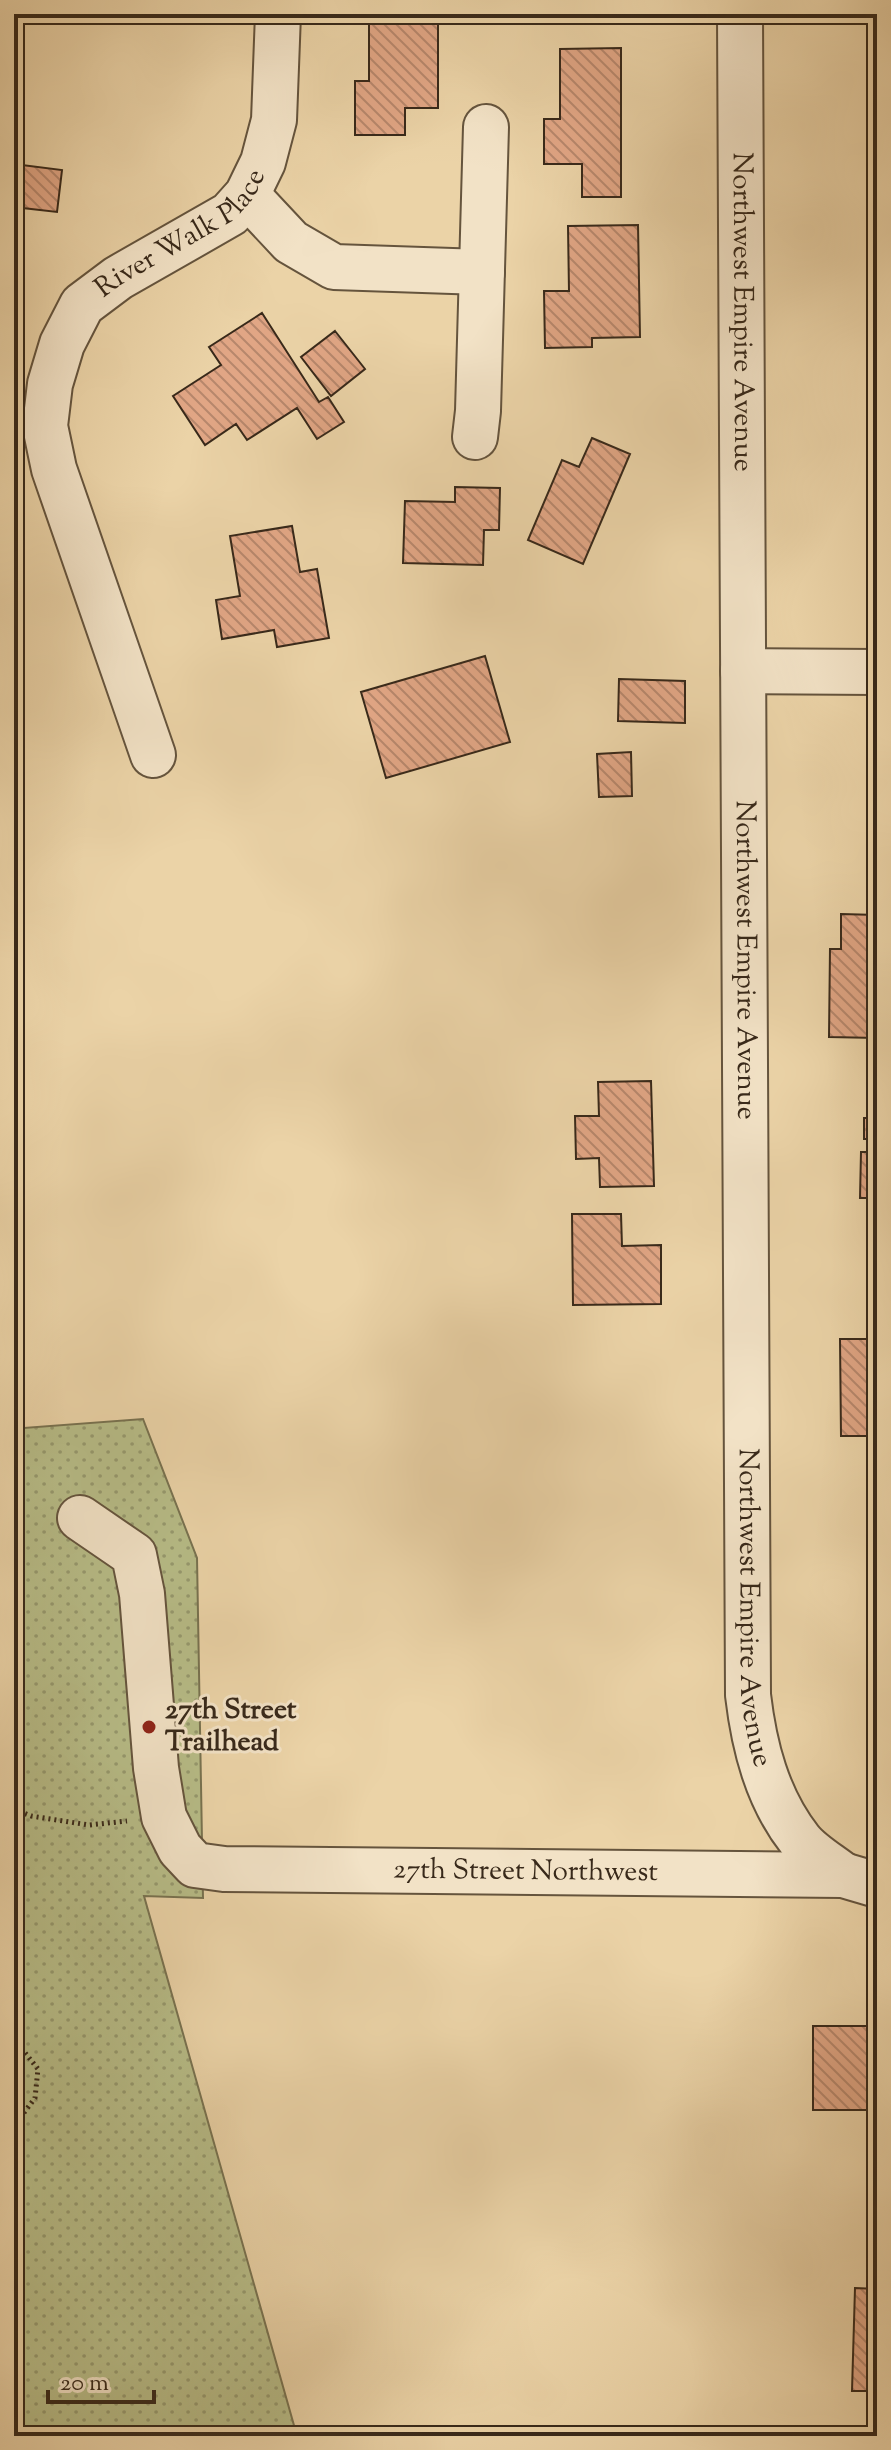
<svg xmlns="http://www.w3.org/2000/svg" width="891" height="2450" viewBox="0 0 891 2450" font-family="'Sorts Mill Goudy',serif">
<defs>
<pattern id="park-dots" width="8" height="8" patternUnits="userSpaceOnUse" patternTransform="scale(2)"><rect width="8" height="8" fill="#b7bc87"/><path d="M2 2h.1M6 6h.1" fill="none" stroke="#96996e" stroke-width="1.8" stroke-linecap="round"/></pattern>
<pattern id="building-back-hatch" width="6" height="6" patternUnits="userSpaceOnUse" patternTransform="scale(2)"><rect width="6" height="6" fill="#e1a685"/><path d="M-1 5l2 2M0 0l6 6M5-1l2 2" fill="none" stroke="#b7876c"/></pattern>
</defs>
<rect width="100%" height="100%" fill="#ebd3a7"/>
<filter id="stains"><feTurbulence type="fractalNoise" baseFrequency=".0025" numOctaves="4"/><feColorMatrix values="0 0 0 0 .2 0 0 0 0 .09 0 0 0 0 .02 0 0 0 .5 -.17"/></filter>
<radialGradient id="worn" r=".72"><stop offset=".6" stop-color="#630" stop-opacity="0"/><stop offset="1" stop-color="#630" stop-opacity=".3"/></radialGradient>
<path fill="url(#park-dots)" stroke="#787250" stroke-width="2" d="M14,1395L24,1428L143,1419L197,1558L203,1898L144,1896L297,2436H14Z"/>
<path fill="url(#building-back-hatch)" stroke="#38291a" stroke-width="2" d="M369,15H438V108H405V135H355V81H369Z
M621,48V197H582V164H544V119H560V49Z
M14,164L62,170L57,212L14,207Z
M638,225L640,337L592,338V347L545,348L544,291H569L568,226Z
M262,313L319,402L328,397L344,422L317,439L297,408L247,440L236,424L205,445L173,396L221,365L209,347Z
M335,331L365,369L331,396L301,357Z
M592,438L630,454L583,564L528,540L562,460L579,467Z
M455,487L500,488L499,530H484L483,565L403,563L405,501L455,502Z
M292,526L300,572L317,569L329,638L277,647L274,630L222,639L216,600L240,596L230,536Z
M485,656L510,742L386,778L361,692Z
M619,679L685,681V723L618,721Z
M631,752L632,796L599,797L597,754Z
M841,914L877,915V1038L829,1037L830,949H841Z
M651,1081L654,1186L600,1187L599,1158L576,1159L575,1116H599L598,1082Z
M876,1095L877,1198H860L861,1152H875Z
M864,1118H874V1139H864Z
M572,1214H621L622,1246L661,1245V1304L573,1305Z
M840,1339H877V1436H841Z
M867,1991H877V2110H813V2026H867Z
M855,2288L877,2289V2391H852Z"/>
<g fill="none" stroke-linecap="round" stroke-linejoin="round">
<g stroke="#65543d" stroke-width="48">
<g id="minor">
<path id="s1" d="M740,14L748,1695C754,1746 767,1798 800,1840C810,1853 829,1864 843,1875"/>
<path d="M247,195L291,242L334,267L482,272"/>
<path d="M475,437L478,411L486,127"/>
<path d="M743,671L877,672"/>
<path id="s2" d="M153,755L54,469L45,426L50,384L62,344L82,305L118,278L230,214L247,195L263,162L274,120L278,14"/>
<path id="s3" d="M80,1518L134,1555L142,1594L156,1768L164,1817L180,1849L195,1865L224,1869L843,1875L877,1885"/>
</g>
</g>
<path stroke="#38291a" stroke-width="5" stroke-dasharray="2 4" stroke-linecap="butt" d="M14,1809L31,1816L89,1825L127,1821
M14,2039L38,2069L35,2098L14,2126"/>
<use href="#minor" stroke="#f2e2c6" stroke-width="44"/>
</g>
<circle fill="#8f2418" stroke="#f2e2c6" stroke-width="3" cx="149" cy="1727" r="8"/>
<g text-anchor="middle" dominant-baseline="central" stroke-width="6" stroke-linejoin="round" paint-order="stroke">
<g font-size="28" fill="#38291a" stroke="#f2e2c6">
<text stroke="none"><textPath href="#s2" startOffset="598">River Walk Place</textPath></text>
<text stroke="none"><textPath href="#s1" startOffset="298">Northwest Empire Avenue</textPath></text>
<text stroke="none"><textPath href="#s1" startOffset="946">Northwest Empire Avenue</textPath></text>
<text stroke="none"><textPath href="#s1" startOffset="1594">Northwest Empire Avenue</textPath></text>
<text stroke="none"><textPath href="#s3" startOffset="718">27th Street Northwest</textPath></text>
</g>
<g font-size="28" font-weight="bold" fill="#38291a" stroke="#f2e2c6" text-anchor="start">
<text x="165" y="1711">27th Street<tspan x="165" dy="32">Trailhead</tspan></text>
</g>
</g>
<rect width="891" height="2450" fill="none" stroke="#ebd3a7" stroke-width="48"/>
<rect x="16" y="16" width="859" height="2418" fill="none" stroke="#38291a" stroke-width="4"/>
<rect x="24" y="24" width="843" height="2402" fill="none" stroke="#38291a" stroke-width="2"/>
<path d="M48 2390v12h106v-12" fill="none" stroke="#38291a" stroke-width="4"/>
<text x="60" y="2390" font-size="24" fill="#38291a" stroke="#f2e2c6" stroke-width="6" paint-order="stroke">20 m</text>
<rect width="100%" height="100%" filter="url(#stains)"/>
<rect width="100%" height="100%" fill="url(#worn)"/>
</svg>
